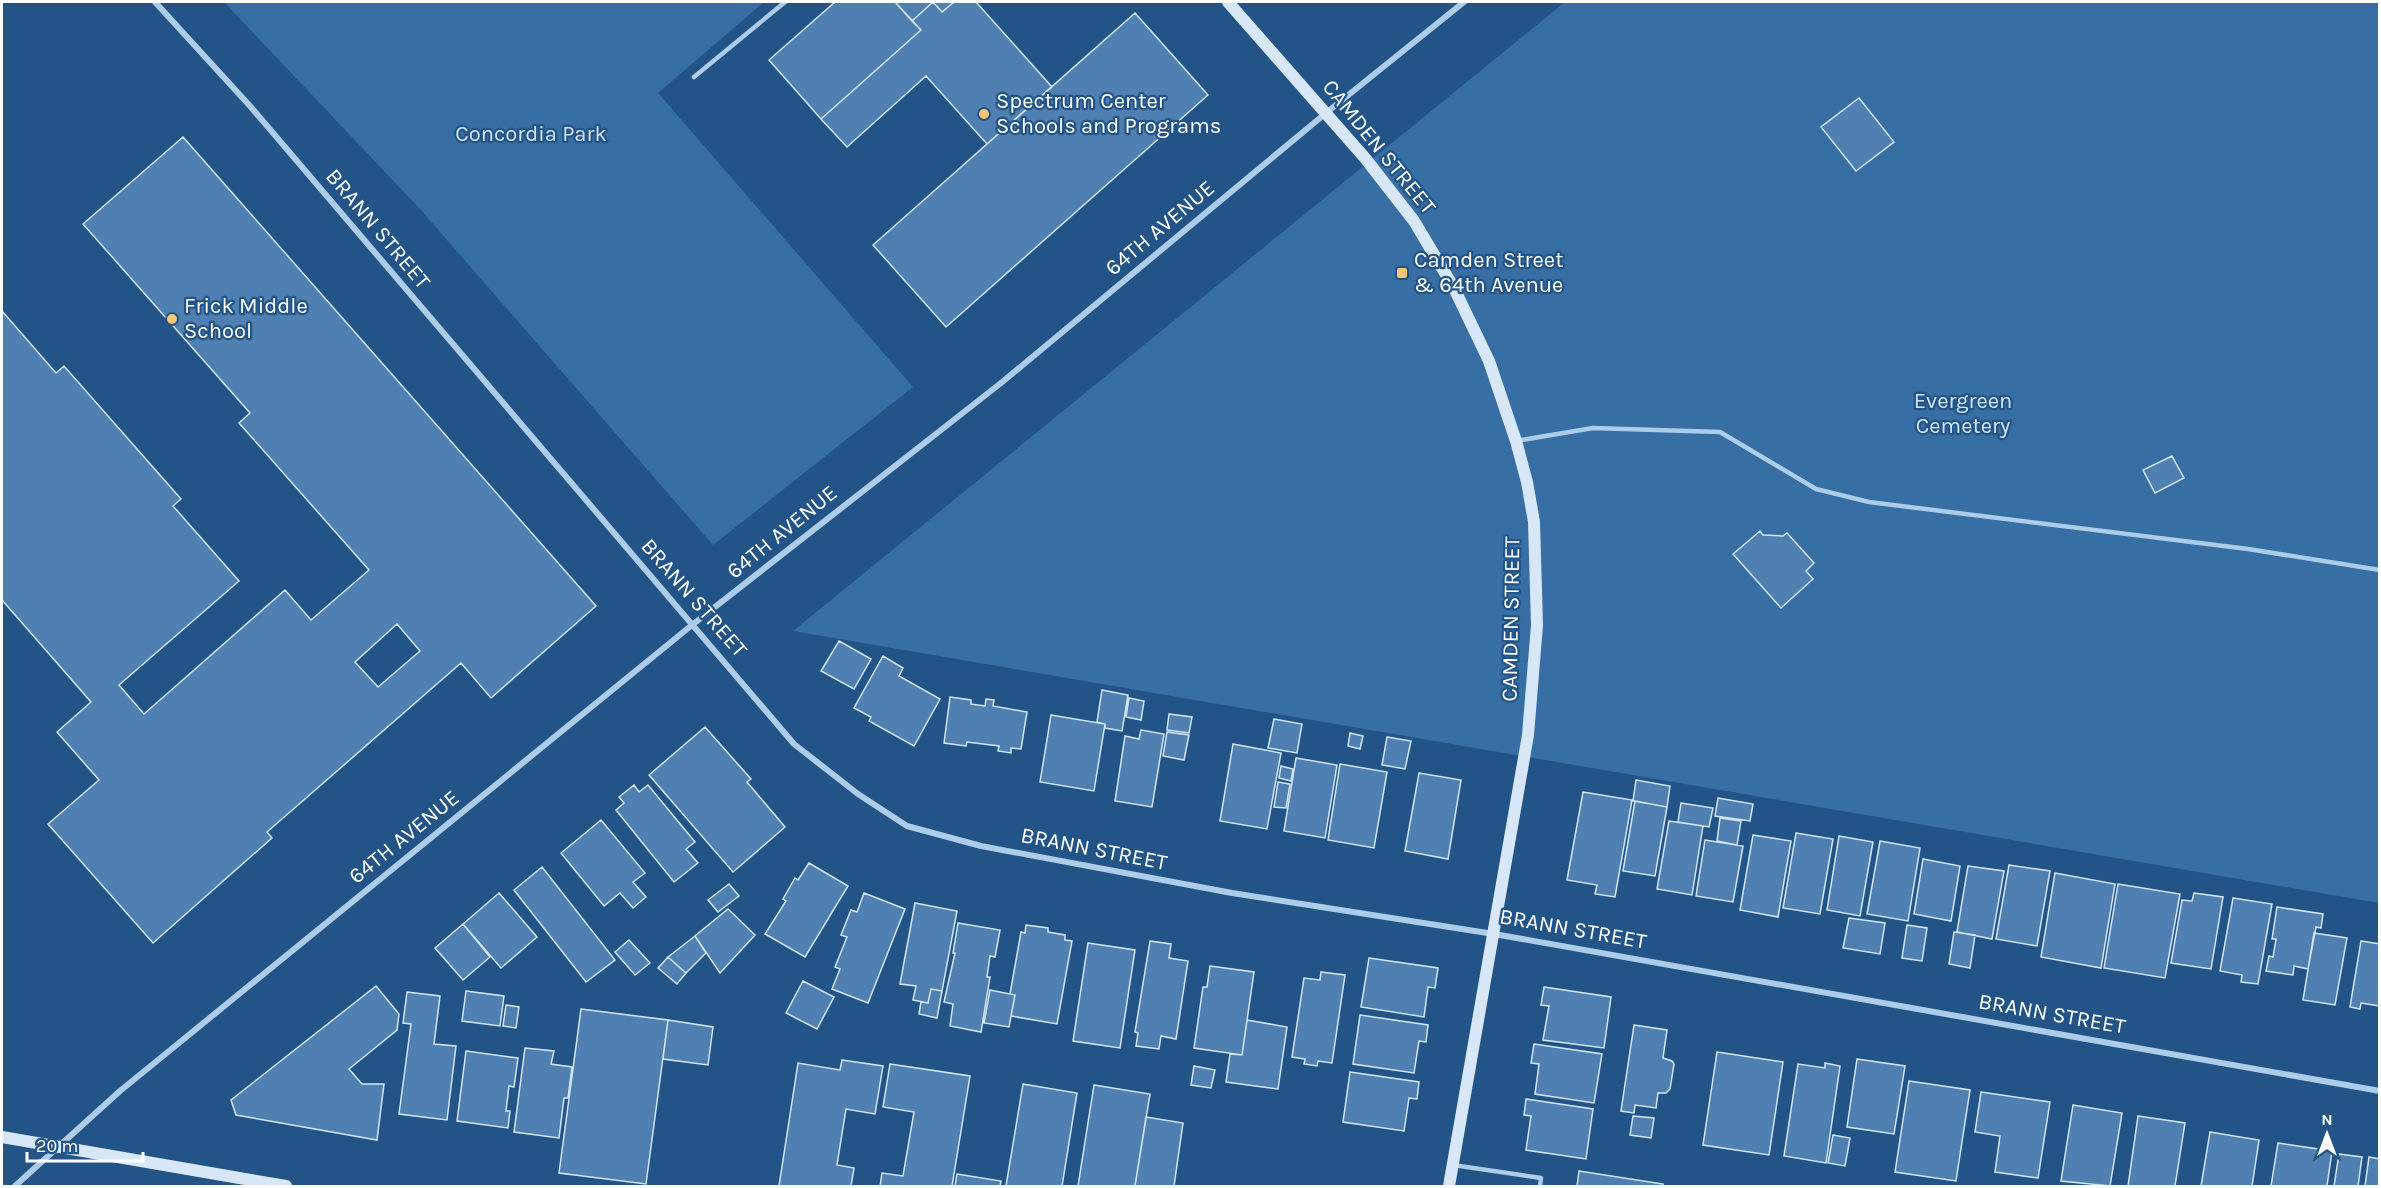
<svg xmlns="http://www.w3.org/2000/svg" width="2381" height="1188" viewBox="0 0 2381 1188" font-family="Karla,sans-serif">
<rect width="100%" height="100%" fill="#235487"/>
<path fill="#376ea4" d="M224,2H764L658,93L913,387L713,545L420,209Z
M1565,2H2379V903L793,631Z"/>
<path fill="#5080b1" stroke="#d2e5f7" stroke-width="1.5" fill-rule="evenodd" d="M835,2H895L921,30L821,119L769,60Z
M895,2H954L942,12L933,2L912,21Z
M933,2L942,12L954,2H976L1052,87L987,144L926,76L847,147L821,119L921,30L912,21Z
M1135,13L1208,95L946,327L873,245Z
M1859,98L1894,142L1856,171L1821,127Z
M183,137L596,606L491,698L461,663L267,832L272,838L153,943L48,824L99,780L57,732L91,702L2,600V311L56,373L64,366L181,499L173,506L239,581L119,685L144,714L285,590L311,620L369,570L239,423L250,413L83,224ZM397,624L420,651L378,687L355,662Z
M2172,456L2184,478L2155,493L2143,470Z
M1760,531L1763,535L1783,536L1787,533L1814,563L1806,571L1813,579L1781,608L1733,554Z
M839,641L871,659L854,689L821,671Z
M883,656L903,668L899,676L940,699L914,746L869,721L871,717L854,708Z
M1102,690L1128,695L1122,731L1105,728V724L1097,722Z
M950,697L971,700V704L985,706L986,699L994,700L993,706L1027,712L1021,749L1011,748V753L998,751L999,746L967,742L966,746L944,743Z
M1129,698L1144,701L1141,720L1126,717Z
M1169,714L1192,717L1189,733L1167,730Z
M1051,715L1105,724L1094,791L1040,782Z
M1274,719L1302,724L1297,753L1268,748Z
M705,727L751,779L747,782L785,827L733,872L649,775Z
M1141,730L1164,734L1152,807L1115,801L1125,736L1139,739Z
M1167,732L1189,735L1184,760L1163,756Z
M1350,733L1363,736L1360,749L1348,746Z
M1387,737L1411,741L1405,769L1382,765Z
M1233,744L1281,753L1267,829L1220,821Z
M1296,758L1337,765L1325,838L1284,831Z
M1340,764L1387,772L1374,848L1328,840Z
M1281,766L1293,769L1291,781L1279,778Z
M1419,773L1461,780L1448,859L1405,851Z
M1636,780L1670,786L1667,807L1633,801Z
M1278,782L1290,784L1286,808L1274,807Z
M634,785L639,792L648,785L695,842L686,849L698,863L674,882L616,810L624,803L619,797Z
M1583,792L1632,800L1615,897L1595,894L1597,885L1567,880Z
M1718,798L1753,804L1750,821L1715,816Z
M1635,801L1667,807L1655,876L1623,871Z
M1681,803L1713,808L1709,827L1678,822Z
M1720,818L1741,821L1737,845L1717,841Z
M601,820L645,873L633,882L646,897L633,908L620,893L604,906L561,853Z
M1669,821L1703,826L1692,895L1657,889Z
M1796,833L1833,839L1820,914L1783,908Z
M1753,835L1791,841L1778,917L1740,910Z
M1839,836L1873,842L1860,916L1827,910Z
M1705,840L1743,846L1733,902L1696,896Z
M1880,841L1920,848L1908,921L1867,914Z
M1923,859L1960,866L1951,921L1914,914Z
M809,863L848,886L805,957L765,934L786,901L783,899L795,878L798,880Z
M2009,865L2050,871L2037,946L1996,939Z
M1968,866L2004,871L1992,939L1957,932Z
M542,867L615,960L586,982L514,890Z
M2055,873L2115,884L2101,968L2041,957Z
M729,884L739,896L718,912L708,900Z
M2118,884L2180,894L2165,978L2104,968Z
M499,893L537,937L501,968L463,924Z
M864,893L905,909L868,1003L832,989L840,969L835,967L847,937L841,935L851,910L857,912Z
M2194,893L2223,897L2211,969L2171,963L2182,900L2192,901Z
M2233,898L2272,904L2258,984L2241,982L2242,975L2220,971Z
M915,903L957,911L942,991L931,989L928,1003L913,1000L916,986L900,984Z
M2277,907L2323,914L2321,928L2316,927L2308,969L2294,966L2293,975L2266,971L2269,956L2273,957L2276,939H2272Z
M728,909L755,935L720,973L695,936Z
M1849,918L1885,923L1880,954L1843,948Z
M958,923L1000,930L995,957L990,956L987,977H990L981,1032L950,1026L953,1004L944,1002L955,953H953Z
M463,924L490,957L463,980L435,948Z
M1026,925L1048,928V932L1065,935V940L1072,941L1057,1024L1011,1016L1015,995L1010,994L1021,932L1025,933Z
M1907,925L1927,928L1922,961L1902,958Z
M1954,932L1975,935L1970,968L1949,964Z
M2314,933L2347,938L2335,1005L2303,1000Z
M695,936L706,953L686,973L668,957Z
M629,940L650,963L635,975L615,952Z
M1150,941L1171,944L1169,958L1188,961L1176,1039L1161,1036L1159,1049L1136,1046L1138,1033L1135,1032Z
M2361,941L2380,944V1006L2361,1003L2360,1009L2350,1007Z
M1088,943L1135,950L1120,1048L1073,1041Z
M668,957L686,973L677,984L658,968Z
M1369,958L1438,968L1435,988L1428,987L1424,1017L1361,1007Z
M1210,966L1254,972L1242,1055L1194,1048L1203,987H1207Z
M1321,972L1345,975L1332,1063L1318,1061L1317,1066L1304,1064L1305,1059L1292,1057L1304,978L1320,980Z
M803,981L834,997L817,1029L786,1013Z
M376,986L399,1014L397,1030L349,1069L362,1084H384L377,1140L236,1115L231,1100Z
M1544,987L1611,997L1604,1048L1543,1040L1549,1006L1541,1005Z
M931,989L942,991L937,1018L919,1014L921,1002L928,1003Z
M990,990L1015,995L1009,1027L984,1023Z
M466,991L504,996L500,1026L462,1021Z
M407,992L440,996L434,1044L456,1046L447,1120L399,1114L411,1024L403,1023Z
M506,1005L519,1007L516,1028L503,1026Z
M581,1009L668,1020L646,1184L559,1173Z
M1360,1015L1428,1025L1426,1042L1419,1041L1414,1073L1353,1064Z
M668,1020L713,1027L708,1065L663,1059Z
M1247,1020L1287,1027L1278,1089L1226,1082L1230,1054L1242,1055Z
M1634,1025L1667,1030L1663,1058L1672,1061L1674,1064L1670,1089L1666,1093H1658L1656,1108L1635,1105L1634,1113L1621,1111Z
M1534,1044L1602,1054L1594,1103L1535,1094L1539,1064L1531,1063Z
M525,1048L554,1051L551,1064L572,1067L568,1098H564L559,1138L514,1132Z
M466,1051L518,1058L514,1087L509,1086L506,1111H510L508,1128L457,1121Z
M1717,1052L1783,1062L1769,1155L1703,1145Z
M1857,1059L1905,1066L1894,1134L1847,1127Z
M842,1060L883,1066L875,1114L846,1109L837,1165L854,1168L851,1186H779L798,1063L840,1070Z
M1825,1063L1840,1066L1826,1163L1784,1156L1798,1064L1825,1068Z
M890,1064L970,1076L952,1186H880L882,1173L903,1176L914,1112L883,1107Z
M1194,1066L1215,1070L1211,1088L1191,1085Z
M1350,1072L1419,1082L1417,1099L1409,1098L1404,1131L1343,1122Z
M1909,1081L1970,1090L1956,1181L1895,1172Z
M1023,1084L1077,1093L1062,1186H1006Z
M1094,1085L1150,1094L1135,1186H1078Z
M1981,1092L2050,1102L2038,1178L1995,1172L2000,1136L1975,1132Z
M1526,1099L1593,1109L1586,1159L1526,1150L1531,1116L1524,1115Z
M2073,1105L2122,1113L2110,1186L2061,1181Z
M1633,1116L1654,1118L1651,1138L1630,1135Z
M2138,1116L2185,1123L2175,1186H2128Z
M1146,1117L1183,1123L1174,1186H1135Z
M2210,1132L2259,1140L2252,1186H2201Z
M1833,1135L1850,1138L1845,1166L1828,1163Z
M2278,1143L2332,1151L2327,1186H2271Z
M2339,1154L2362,1157L2358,1186H2334Z
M2369,1157L2380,1159V1186H2365Z
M1579,1171L1663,1184L1662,1186H1577Z
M957,1174L1001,1181L1000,1186H955Z"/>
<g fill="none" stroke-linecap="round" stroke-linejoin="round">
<path stroke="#adcce9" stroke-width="4.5" d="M694,77L785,2
M1516,441L1593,428L1720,432L1816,489L1869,502L2248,549L2380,570
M1453,1165L1541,1178L1540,1186"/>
<path stroke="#adcce9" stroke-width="6" d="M155,2L250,106L794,744L858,794L907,826L981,846L1232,893L1494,934L2380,1091
M15,1186L120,1091L692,625L1001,383L1326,113L1464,2"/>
<path stroke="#d8e7f8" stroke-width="12" d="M1228,2L1365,158L1414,221L1454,288L1489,361L1516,441L1527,482L1534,522L1537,625L1528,735L1449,1186
M2,1137L286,1186"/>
</g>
<g fill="#f5c770" stroke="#235487" stroke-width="2">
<circle cx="984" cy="114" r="6"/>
<rect x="1396" y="267" width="12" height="12" rx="3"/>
<circle cx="172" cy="319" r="6"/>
</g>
<g text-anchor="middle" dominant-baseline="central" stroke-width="4.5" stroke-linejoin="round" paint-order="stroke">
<g font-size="22" fill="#fff" stroke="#235487" text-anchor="start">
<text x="996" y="101">Spectrum Center<tspan x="996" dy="25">Schools and Programs</tspan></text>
<text x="1414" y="260">Camden Street<tspan x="1414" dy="25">&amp; 64th Avenue</tspan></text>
<text x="184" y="306">Frick Middle<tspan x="184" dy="25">School</tspan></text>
</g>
<g font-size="22" fill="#d2e5f7" stroke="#235487">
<text x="531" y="134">Concordia Park</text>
<text x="1963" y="401">Evergreen<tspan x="1963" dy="25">Cemetery</tspan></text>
</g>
<g font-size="22" fill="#fff" stroke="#235487">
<text transform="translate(1379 147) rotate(51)">CAMDEN STREET</text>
<text transform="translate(1160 228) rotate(-40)">64TH AVENUE</text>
<text transform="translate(378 229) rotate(50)">BRANN STREET</text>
<text transform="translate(782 532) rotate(-39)">64TH AVENUE</text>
<text transform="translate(694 598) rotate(49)">BRANN STREET</text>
<text transform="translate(1511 619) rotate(-89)">CAMDEN STREET</text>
<text transform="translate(404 837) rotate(-39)">64TH AVENUE</text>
<text transform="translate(1094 849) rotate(11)">BRANN STREET</text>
<text transform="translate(1573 929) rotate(10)">BRANN STREET</text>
<text transform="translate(2052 1014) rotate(10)">BRANN STREET</text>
</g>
</g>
<rect width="2381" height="1188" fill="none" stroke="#ffffff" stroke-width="6"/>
<g transform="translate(2327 1134)" stroke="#235487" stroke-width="4.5" paint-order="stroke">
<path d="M0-4.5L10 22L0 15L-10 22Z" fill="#ffffff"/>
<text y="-9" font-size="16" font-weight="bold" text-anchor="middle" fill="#ffffff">N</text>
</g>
<path d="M27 1152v9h116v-9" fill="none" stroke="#ffffff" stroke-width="3"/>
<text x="36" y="1152" font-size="18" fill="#ffffff" stroke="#235487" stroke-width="4.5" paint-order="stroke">20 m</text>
</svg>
